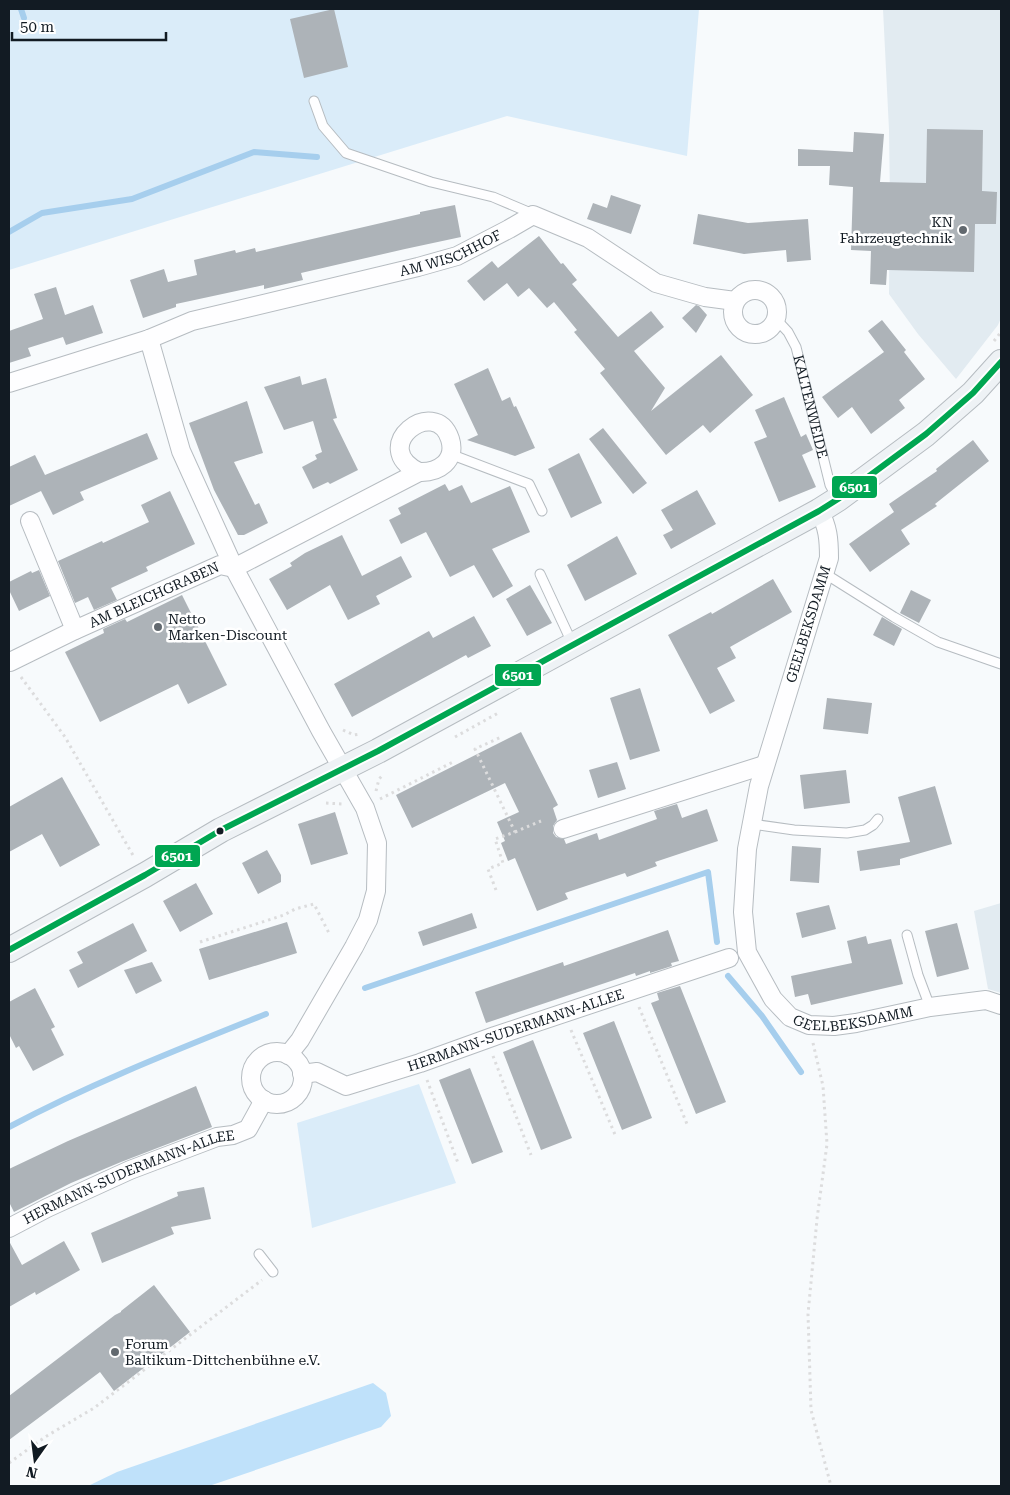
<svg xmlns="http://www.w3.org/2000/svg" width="1010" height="1495" viewBox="0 0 1010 1495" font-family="'Roboto Serif',serif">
<rect width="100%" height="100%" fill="#f7fafc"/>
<path fill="#e2ebf1" d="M883,9H1001V318L998,325L956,379L918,334L889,294L890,199L889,130Z
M1001,903V993L988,989L974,911Z"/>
<path fill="#daecf9" d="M9,9H699L687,156L507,116L9,270Z
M419,1084L456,1183L312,1228L297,1123Z"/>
<path fill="#bfe1fa" d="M373,1383L386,1393L391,1416L381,1427L209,1486H88L117,1472Z"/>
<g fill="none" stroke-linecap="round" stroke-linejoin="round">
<path stroke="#a6ceed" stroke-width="6" d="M21,9L24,18
M9,232L42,213L132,199L254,152L317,157
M728,976L762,1016L801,1072
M365,988L708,872L717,942
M9,1127C92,1083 179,1049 266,1014"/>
</g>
<path fill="#adb3b8" d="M334,9L348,67L304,78L290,19Z
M927,129L983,130L982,191L997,192L996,224H975L974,272L887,270L886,285L870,284L871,251L851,250L853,187L829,185L830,166H798V149L853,152L854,132L884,134L880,182L926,183Z
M611,195L641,205L631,234L587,219L593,203L607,208Z
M455,205L461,237L405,249L301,273L303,280L264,289V285L176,304V307L143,318L130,280L164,269L168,282L197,275L194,260L235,250L236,253L255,248L256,252L420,214V212Z
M698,214L748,223L808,219L811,260L787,262L786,250L744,254L693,244Z
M539,236L561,264L563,263L577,280L572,284L618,337L651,311L664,327L634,351L665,388L651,411L721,355L753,395L710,433L703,425L666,455L600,373L605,369L574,332L577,330L554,302L547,308L529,288L518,297L507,283L484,301L467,281L492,261L498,268Z
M56,287L65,315L93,305L103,333L66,345L63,337L28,348L31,356L9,363V331L43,319L34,294Z
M696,305L699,306L707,315L696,333L682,318Z
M882,320L906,350L904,352L925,379L899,400L905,408L871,434L852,407L838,418L822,397L884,352L868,331Z
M488,368L502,401L510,397L514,407L516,406L535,448L515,456L467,440L478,435L454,384Z
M300,376L302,385L326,378L337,418L333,419L358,470L330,484L328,482L313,489L302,467L317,459L315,455L322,452L313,421L284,430L264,387Z
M784,397L801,437L806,434L813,450L802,455L816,487L779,502L754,442L767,437L755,410Z
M247,401L263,453L234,462L255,505L259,503L268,523L244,535H238L214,490L189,423Z
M603,428L647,483L633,494L589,439Z
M147,433L158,459L80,492L84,500L53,515L41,491L9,506V467L35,455L45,475Z
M973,440L989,461L935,504L937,506L901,530L910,544L870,572L849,544L894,512L889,504L937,471L936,469Z
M579,453L602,503L571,518L548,469Z
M445,484L449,491L462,485L471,503L510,486L530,532L492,549L513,586L493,598L474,565L450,577L426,532L401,544L389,520L401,514L398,508Z
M697,490L716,524L671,549L663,535L673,530L661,510Z
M170,491L195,544L146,567L148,571L111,588L117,600L94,610L88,597L75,603L58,561L102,541L103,543L149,522L141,505Z
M342,535L362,576L401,556L412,577L376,596L380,604L348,620L330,585L287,610L269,579L292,566L290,563L305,553Z
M617,536L637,574L585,601L567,565Z
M39,570L50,596L19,611L9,590V582L31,571L32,573Z
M773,579L792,612L730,647L736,658L717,668L735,701L710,714L668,635L711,612L712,614Z
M530,585L552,623L527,636L506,599Z
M911,590L931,600L919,623L900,613Z
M182,595L227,685L188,704L178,684L100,722L65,652L104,633L103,629L125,619L127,622Z
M474,616L491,646L468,658L466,655L352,717L334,684L429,631L433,638Z
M882,617L902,629L894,646L873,635Z
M640,688L660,751L630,760L610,698Z
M827,698L872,703L868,734L823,729Z
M521,732L558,805L553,808L557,820L553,826V833L556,837L564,839L566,844L597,833L599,840L657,819L654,811L677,804L682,818L707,809L718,841L655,862L657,866L627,877L625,873L565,893L568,899L537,911L515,858L508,861L501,843L505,841L497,822L519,812L505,783L412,828L396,795Z
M617,762L626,789L598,798L589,770Z
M846,770L850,803L804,809L800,775Z
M62,777L100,845L60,867L42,834L9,852V807Z
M935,786L952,844L900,859V865L860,871L857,851L910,842L898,797Z
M335,812L348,854L311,865L298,824Z
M792,846L821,848L819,883L790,881Z
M267,850L281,875V882L258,894L242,863Z
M196,883L213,914L180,932L163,901Z
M829,905L836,929L802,938L796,913Z
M472,913L477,928L423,946L418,932Z
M287,922L297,953L209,980L199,949Z
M133,923L147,951L78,988L69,970L83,963L77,952Z
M957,923L969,969L937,977L925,931Z
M668,930L679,961L671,963L672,966L650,973V971L636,976L635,973L486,1023L475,992L563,962L564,966Z
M866,936L868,944L891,939L903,984L811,1005L808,994L795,997L791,976L852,963L847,941Z
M152,962L162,981L136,994L124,970Z
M680,986L726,1102L696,1114L651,1003L659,1000L657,993Z
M35,988L55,1027L51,1029L64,1055L33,1071L19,1046L16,1048L9,1034V1002Z
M614,1021L652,1118L622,1130L583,1033Z
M533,1040L572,1138L541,1150L503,1052Z
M470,1068L503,1152L472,1164L439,1080Z
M196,1086L212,1127L121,1162L71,1183L14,1212L9,1202V1169L68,1141Z
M204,1187L211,1219L171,1227L174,1234L102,1263L91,1233L178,1196L177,1192Z
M9,1241L22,1265L64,1241L80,1270L36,1295L35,1292L9,1307Z
M154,1285L190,1332L114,1391L100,1372L9,1440V1396L115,1315L121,1312V1311Z"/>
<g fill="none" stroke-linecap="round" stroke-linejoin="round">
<g stroke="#b6bcc1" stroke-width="11">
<g id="lane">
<path d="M314,101L323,126L346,153L431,182L493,197L533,214"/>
<path id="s1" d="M776,319L788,332L796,347L830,485L838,499"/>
<path d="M450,454L529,484L542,511"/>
<path d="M824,573L894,617L938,642L1001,664"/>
<path d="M540,574L573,645"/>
<path d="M752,824L794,830L847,833L865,830L873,825L878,819"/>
<path d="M907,935L918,975L930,1007"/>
<path d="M259,1254L273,1272"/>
</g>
</g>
<g stroke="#b6bcc1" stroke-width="20">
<g id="street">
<circle cx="755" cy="312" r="22"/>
<path d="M149,339L181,451L234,568"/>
<path id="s2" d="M9,383L149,339L192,321L418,267L457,256L509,229L533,215L588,238L656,283L705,297L735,301"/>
<path id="s3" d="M819,511C828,526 829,540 829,558L759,786L747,849L743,912L747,952L773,999L790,1017L809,1025L834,1026L856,1023L930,1007L986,1000L1001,1005"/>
<path d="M30,521L75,630"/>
<path id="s4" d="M10,662L75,630L220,565L234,568"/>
<path d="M563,829L764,765"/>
<circle cx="277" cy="1078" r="26"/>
<path d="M288,1055L300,1040L354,947L368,920L376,891L377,843L365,808L321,731L234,568L419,472C438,473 457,461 450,439C435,394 367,447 419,472"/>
<path id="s5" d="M302,1074L317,1072L346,1086L420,1063L495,1036L729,958"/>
<path id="s6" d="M9,1228L47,1208L130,1170L217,1137L233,1135L248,1129L264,1100"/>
</g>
</g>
<g stroke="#b6bcc1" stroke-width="26">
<path id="secondary" d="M9,950L145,875L221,830L378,751L819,511L838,499L926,434L973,393L1001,362"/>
</g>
<path stroke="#dcdcdd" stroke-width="3" stroke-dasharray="2.5 4" stroke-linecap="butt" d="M994,341L1001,332
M21,677L65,737L134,857
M343,730L354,735L360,734
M455,737L500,712
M376,791L379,779L384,774
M380,799L453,762
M326,803L342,804
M515,832L541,821
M496,890L488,869L503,863L495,839L515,832L475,749L501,737
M200,942L284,915L295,909L314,904L330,935
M639,1007L687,1124
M571,1030L616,1137
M813,1043L823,1086L827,1144L817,1219L808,1314L811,1410L831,1486
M493,1056L531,1155
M427,1080L458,1163
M9,1463L45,1437L94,1408L262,1280"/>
<use href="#lane" stroke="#fefeff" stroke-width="9"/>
<use href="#street" stroke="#fefeff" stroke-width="18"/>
<use href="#secondary" stroke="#eef2f5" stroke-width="24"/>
<g stroke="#fff" stroke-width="10">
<path id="bus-1" d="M9,950L145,875L221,830L378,751L819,511L838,499L926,434L973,393L1001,362"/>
</g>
<use href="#bus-1" stroke="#00a651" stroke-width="6"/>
</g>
<g fill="#62696f" stroke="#fff" stroke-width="2">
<circle cx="963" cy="230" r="5"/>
<circle cx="158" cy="627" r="5"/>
<circle cx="115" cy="1352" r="5"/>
</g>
<circle fill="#121b23" stroke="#fff" stroke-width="2" cx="220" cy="831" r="4.5"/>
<g text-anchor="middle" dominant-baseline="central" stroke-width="5" stroke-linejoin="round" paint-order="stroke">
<g font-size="14" fill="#121b23" stroke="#fff" text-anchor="start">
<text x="953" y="222" text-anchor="end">KN<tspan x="953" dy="16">Fahrzeugtechnik</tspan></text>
<text x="168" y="619">Netto<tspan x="168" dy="16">Marken-Discount</tspan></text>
<text x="125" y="1344">Forum<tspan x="125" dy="16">Baltikum-Dittchenbühne e.V.</tspan></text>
</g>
<g font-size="14" fill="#121b23" stroke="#fff">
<text stroke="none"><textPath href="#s2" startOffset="461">AM WISCHHOF</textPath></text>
<text stroke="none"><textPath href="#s1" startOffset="96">KALTENWEIDE</textPath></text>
<text stroke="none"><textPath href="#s4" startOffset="159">AM BLEICHGRABEN</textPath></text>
<text transform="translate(808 624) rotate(-73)">GEELBEKSDAMM</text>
<text stroke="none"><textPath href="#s3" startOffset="598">GEELBEKSDAMM</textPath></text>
<text stroke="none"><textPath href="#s5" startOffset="226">HERMANN-SUDERMANN-ALLEE</textPath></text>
<text stroke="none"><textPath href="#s6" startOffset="131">HERMANN-SUDERMANN-ALLEE</textPath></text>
</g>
</g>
<g stroke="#fff" stroke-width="2">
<rect x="831" y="475" width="47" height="24" rx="5" fill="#00a651"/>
<rect x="494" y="663" width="48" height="24" rx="5" fill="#00a651"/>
<rect x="154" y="844" width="47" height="24" rx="5" fill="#00a651"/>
</g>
<g font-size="14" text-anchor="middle" font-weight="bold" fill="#fff">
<text x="855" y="492">6501</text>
<text x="518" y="680">6501</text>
<text x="177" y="861">6501</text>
</g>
<rect width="1010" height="1495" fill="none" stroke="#121b23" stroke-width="20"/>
<g transform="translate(35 1460) rotate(194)" stroke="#ffffff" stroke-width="4" paint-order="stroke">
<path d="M0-4L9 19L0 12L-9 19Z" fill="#121b23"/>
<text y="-8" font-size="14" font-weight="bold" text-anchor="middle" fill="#121b23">N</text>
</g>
<path d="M12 32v8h154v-8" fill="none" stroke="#121b23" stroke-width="2.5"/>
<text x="20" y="32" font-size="15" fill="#121b23" stroke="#ffffff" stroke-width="4" paint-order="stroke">50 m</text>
</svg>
